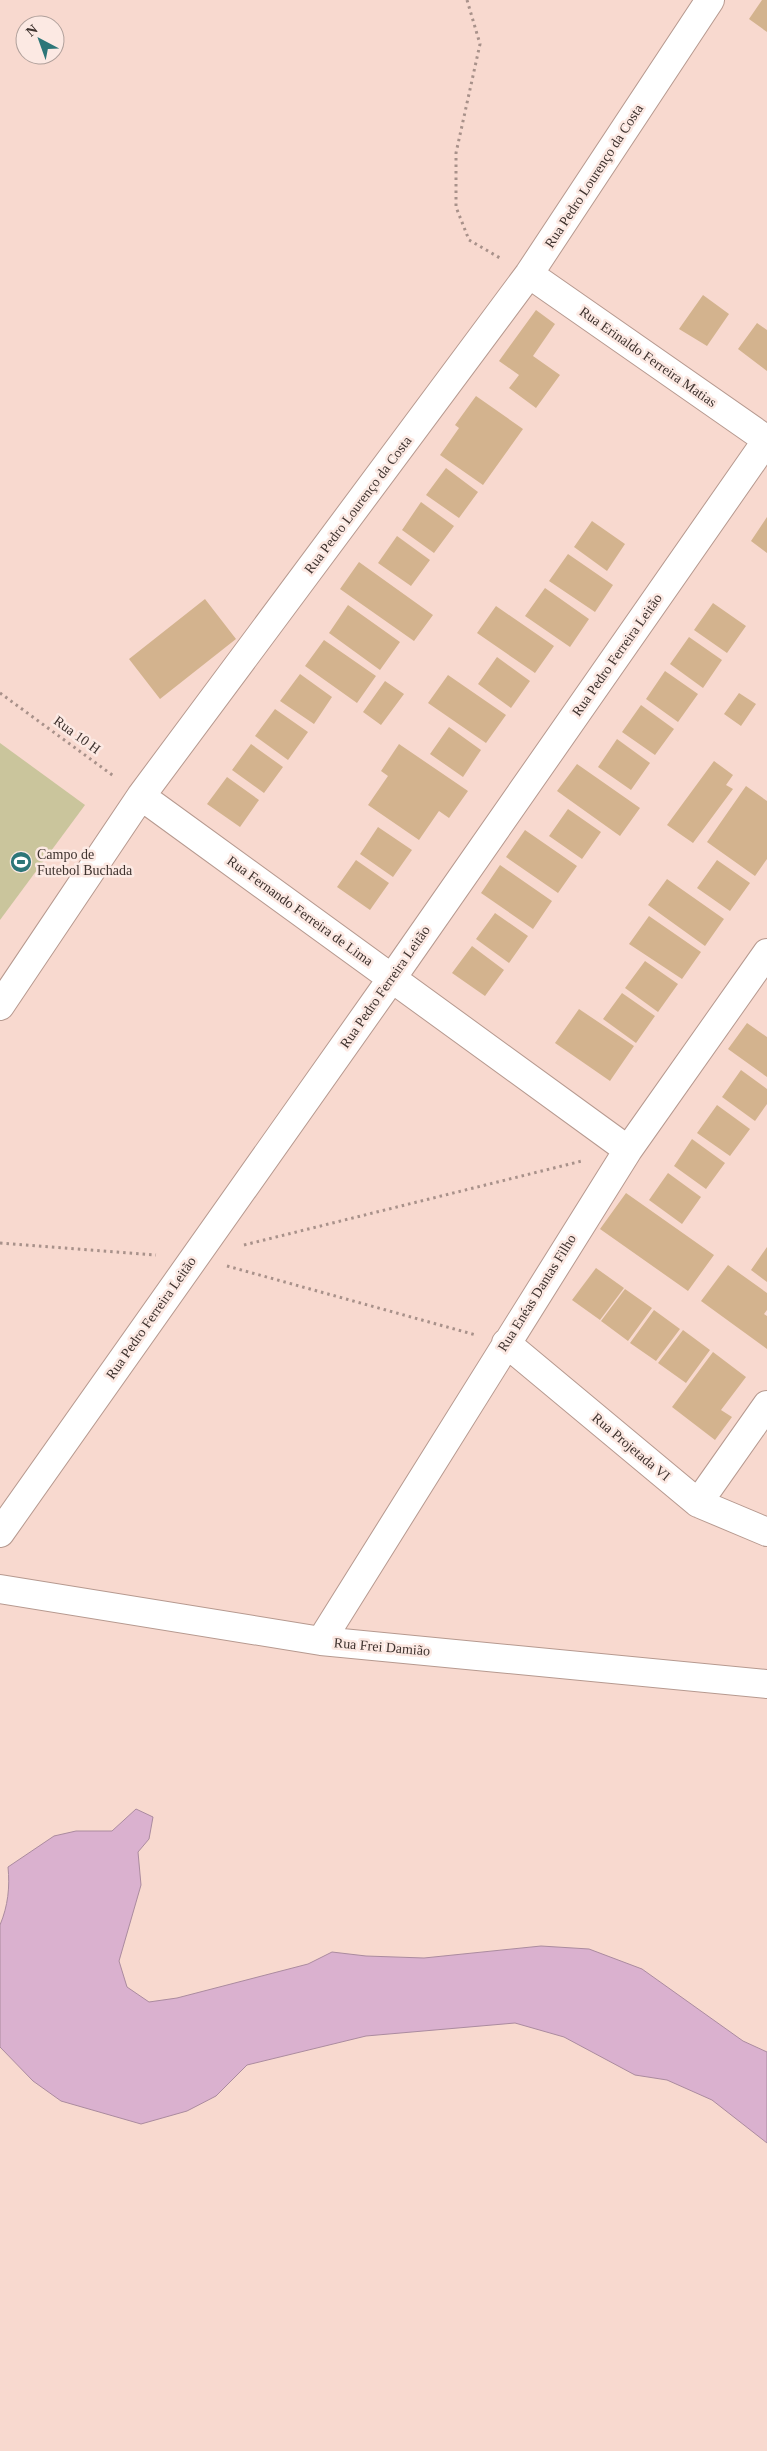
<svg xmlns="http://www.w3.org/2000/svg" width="767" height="2451" viewBox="0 0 767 2451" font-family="Georgia,serif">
<rect width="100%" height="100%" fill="#f8d9cf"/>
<path fill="#cac59c" d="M0,743L85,805L0,920Z"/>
<path fill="#dab1cf" stroke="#ab8b9f" d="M136,1809L153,1817L149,1839L138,1852L141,1885L119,1961L127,1987L149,2002L177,1998L308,1964L332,1952L366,1956L424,1958L541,1946L589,1949L642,1969L743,2041L767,2052V2143L712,2100L667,2080L635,2075L564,2037L515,2023L366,2036L247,2065L216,2096L187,2111L141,2124L61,2101L33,2081L0,2047V1925C8,1906 10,1887 8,1867L54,1836L76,1831H112Z"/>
<path fill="#d3b38e" d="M762,0H767V32L749,19Z
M703,295L729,314L707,346L679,329Z
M536,310L555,324L533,356L560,375L536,408L509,388L519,375L499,361Z
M757,323L767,330V371L738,349Z
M476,396L523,429L483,485L440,455L459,428L455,425Z
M446,468L478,492L459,518L426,495Z
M421,502L454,526L434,553L402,530Z
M767,517V553L751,541Z
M592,521L625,544L607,571L574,547Z
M397,536L430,560L411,586L378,563Z
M568,554L613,585L595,612L549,581Z
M359,562L433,615L414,641L340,589Z
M545,588L589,619L570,647L525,616Z
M205,599L236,639L160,699L129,659Z
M713,603L746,626L727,653L694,630Z
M348,605L400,642L380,670L329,633Z
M496,606L554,646L535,673L477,633Z
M689,637L722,660L703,688L670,664Z
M324,640L376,676L357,703L305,666Z
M497,657L530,681L511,708L478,684Z
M665,671L698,694L678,722L646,699Z
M300,674L332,697L314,724L280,701Z
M448,675L506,715L486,743L428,703Z
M385,681L404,694L381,725L363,712Z
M739,693L756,704L741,726L724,714Z
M641,705L674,729L655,755L622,732Z
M275,709L308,732L288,760L255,736Z
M449,727L481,750L463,777L430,754Z
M617,739L650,763L631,790L598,767Z
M251,744L283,767L264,793L232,770Z
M399,744L468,791L449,818L439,811L419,840L368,805L388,776L381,771Z
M714,761L733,775L726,785L733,789L693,843L667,825Z
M577,764L640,808L620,836L557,791Z
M227,777L259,800L240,827L207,804Z
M746,786L767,801V859L755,876L707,842Z
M568,809L601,832L582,859L549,836Z
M378,827L412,850L393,877L360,854Z
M525,830L577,866L558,893L506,857Z
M356,860L389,883L370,910L337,887Z
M717,860L750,883L730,911L697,888Z
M500,865L552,901L533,929L481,893Z
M667,879L724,919L705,946L648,905Z
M495,913L528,936L509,963L476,939Z
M649,916L701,952L682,979L629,944Z
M472,946L504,970L485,996L452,973Z
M645,961L678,984L658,1012L625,988Z
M622,993L655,1016L636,1043L603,1019Z
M579,1009L634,1046L610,1081L555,1043Z
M747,1023L767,1037V1077L728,1049Z
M741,1070L767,1089V1104L755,1121L722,1097Z
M717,1105L750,1129L730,1156L697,1133Z
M692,1139L725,1163L706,1189L674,1166Z
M668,1173L701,1197L682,1224L649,1200Z
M626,1193L714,1255L688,1291L600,1229Z
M767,1247V1282L751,1270Z
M728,1265L767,1293V1310L764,1314L767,1316V1349L701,1301Z
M596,1268L624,1288L600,1320L572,1300Z
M625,1289L652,1308L628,1341L601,1321Z
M654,1310L680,1329L656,1361L630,1343Z
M683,1330L710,1350L686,1383L658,1363Z
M713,1352L746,1377L721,1410L732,1417L715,1440L672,1407Z"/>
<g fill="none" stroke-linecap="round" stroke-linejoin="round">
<g stroke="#b6998f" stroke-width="30">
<path id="minor" d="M141,796L628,1150
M0,1006L141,796L529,274L710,0
M506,1343L698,1503L767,1532
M698,1503L767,1405
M0,1533L392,978L767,440L529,274
M0,1589L321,1641L767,1684
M321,1641L628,1150L767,953"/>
</g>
<path stroke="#a8918a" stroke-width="3" stroke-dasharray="2.5 4" stroke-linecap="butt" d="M467,0L480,44L456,153V207L469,240L500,258
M0,693L115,777
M0,1243L156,1255
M244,1245L582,1161
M227,1266L476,1335"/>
<use href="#minor" stroke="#fff" stroke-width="28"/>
</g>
<defs>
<g id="stadium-disc" transform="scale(1.125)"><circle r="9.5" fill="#2d7678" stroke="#fce9e3"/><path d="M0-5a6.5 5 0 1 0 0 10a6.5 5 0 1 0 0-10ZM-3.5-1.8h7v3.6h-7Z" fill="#fff"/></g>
</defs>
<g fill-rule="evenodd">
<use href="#stadium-disc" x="21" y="862"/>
</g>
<g text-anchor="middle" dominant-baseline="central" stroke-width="5" stroke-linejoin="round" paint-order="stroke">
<g font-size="14" fill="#3e322e" stroke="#fce9e3">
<text transform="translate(594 176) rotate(-57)">Rua Pedro Lourenço da Costa</text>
<text transform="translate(648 357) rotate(35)">Rua Erinaldo Ferreira Matias</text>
<text transform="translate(358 505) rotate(-53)">Rua Pedro Lourenço da Costa</text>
<text transform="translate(617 655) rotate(-55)">Rua Pedro Ferreira Leitão</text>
<text transform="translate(77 735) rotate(36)">Rua 10 H</text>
<text transform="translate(300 911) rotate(36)">Rua Fernando Ferreira de Lima</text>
<text transform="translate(385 987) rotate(-55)">Rua Pedro Ferreira Leitão</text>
<text transform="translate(537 1293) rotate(-58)">Rua Enéas Dantas Filho</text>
<text transform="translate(151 1318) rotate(-55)">Rua Pedro Ferreira Leitão</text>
<text transform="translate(631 1447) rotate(40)">Rua Projetada VI</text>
<text transform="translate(382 1647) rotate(5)">Rua Frei Damião</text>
</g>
<g font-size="14" fill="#3e322e" stroke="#fce9e3" text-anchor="start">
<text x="37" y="854">Campo de<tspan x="37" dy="16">Futebol Buchada</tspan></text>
</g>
</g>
<g transform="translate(40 40) rotate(319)"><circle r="24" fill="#fce9e3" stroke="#b0a09b"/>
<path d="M0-4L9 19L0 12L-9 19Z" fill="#2d7678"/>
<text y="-8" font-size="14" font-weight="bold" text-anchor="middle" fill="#3e322e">N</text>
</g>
</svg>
